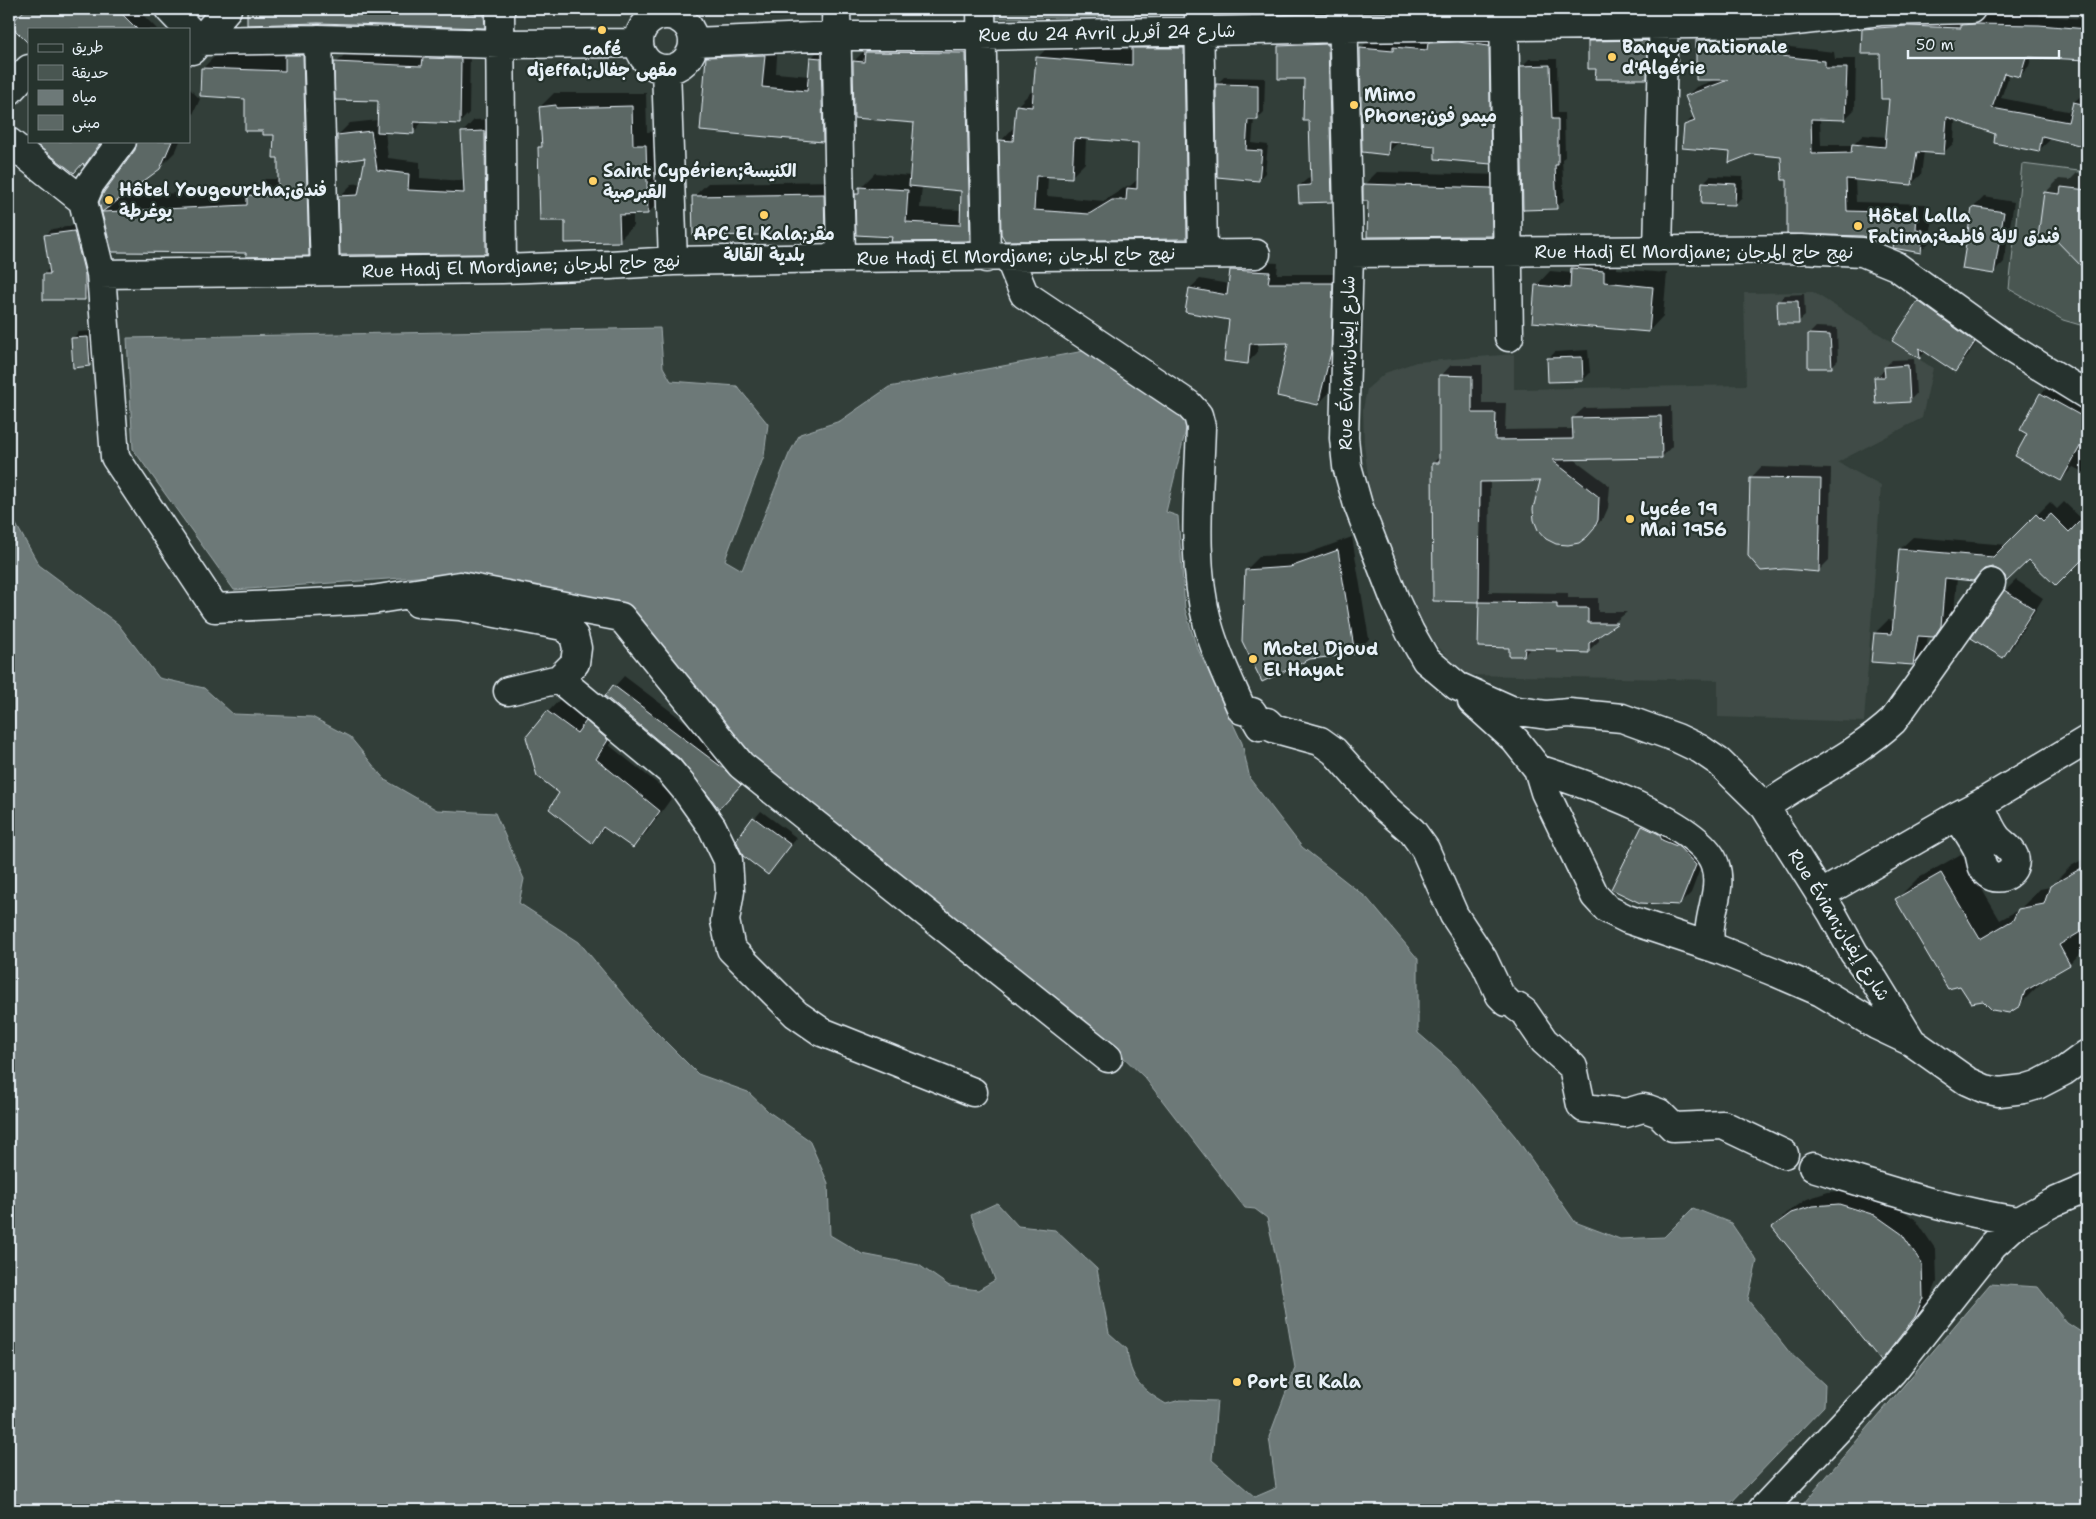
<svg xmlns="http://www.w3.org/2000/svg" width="2096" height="1519" viewBox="0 0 2096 1519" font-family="'Shantell Sans','Playpen Sans Arabic',sans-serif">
<rect width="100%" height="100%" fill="#323e39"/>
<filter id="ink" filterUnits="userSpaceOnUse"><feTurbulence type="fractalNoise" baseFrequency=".02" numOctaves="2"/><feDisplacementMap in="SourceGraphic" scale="10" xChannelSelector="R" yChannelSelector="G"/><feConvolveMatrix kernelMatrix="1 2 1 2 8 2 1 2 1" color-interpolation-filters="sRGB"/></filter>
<g filter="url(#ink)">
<path fill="#3f4b46" d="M1813,292L1933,368L1922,418L1838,462L1881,486L1864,722L1718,717V680L1465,675L1422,630L1370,492L1364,444L1363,409L1367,389L1385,373L1416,362L1514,354V389L1746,385L1744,293Z"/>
<path fill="#495651" stroke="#98a4a4" d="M996,9H1194V15L996,18Z
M2022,164L2087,172V327L2063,320L2009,289Z"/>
<path fill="#6d7978" stroke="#9ea9ab" d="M660,328L663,367L671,381L737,386L768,424L764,456L725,560L742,570L789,454L800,434L840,421L889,387L1084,351L1183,412L1187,425L1166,512L1178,516L1185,609L1196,645L1242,743L1250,779L1302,847L1367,898L1418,959V1033L1456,1066L1515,1136L1575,1222L1620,1239L1664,1237L1693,1208L1731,1223L1757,1261L1748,1300L1790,1353L1825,1385L1824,1406L1724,1510H9V512L39,565L118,624L159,678L204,688L233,714L312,717L350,737L385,780L437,810L495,813L524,879L519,903L579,942L646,1022L698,1074L748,1092L769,1112L809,1140L828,1183L830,1235L862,1254L919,1265L949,1286L978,1290L995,1280L971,1215L997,1203L1018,1226L1055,1230L1097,1269L1109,1333L1127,1349C1130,1379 1141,1389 1166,1404L1180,1400L1217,1401L1212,1460L1255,1497L1276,1488L1269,1437L1295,1368L1278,1267L1267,1218L1255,1209L1245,1208L1145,1078L1086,1021L747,755L630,606L458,574L234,590L133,449L127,338Z
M1990,1284L2038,1287L2067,1323L2087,1336V1510H1798Z"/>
<path fill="#0007" fill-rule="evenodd" d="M27,9H137L157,29H29V44L12,24Z
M194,9H206L200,14Z
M248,9H496V15L484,27L318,22L248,23Z
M1286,9H1330L1327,11L1286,12Z
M2004,9H2039V16L2087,19V59L2032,56L2029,66L2020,76L2010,73L2001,98L2072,112L2074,102L2084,93L2087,94V145L2049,136V141L2039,150L1955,119L1954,143L1944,152L1924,151L1921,175L1911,184L1855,179L1856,202L1926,204L1925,219L1932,220L1930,242L1920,251L1895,240L1789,179L1782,155L1731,151L1685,125L1694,116L1687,96L1696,87L1717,79L1697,40L1707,31L1737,30V41L1834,52L1835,59H1856L1855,109L1845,119L1820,118L1821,145H1853L1863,135L1887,137L1890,98L1881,53L1863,29L1873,20L1985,15L2003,16Z
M1658,30L1657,68L1646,78L1597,67L1590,41L1600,31Z
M1338,34L1342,190L1332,201L1299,186L1312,175L1310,120L1305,78L1280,46L1290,35Z
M1501,34L1503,151L1490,163L1436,144L1400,141L1387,153L1361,48L1373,36Z
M1147,35H1197L1201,224L1187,238L1006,240L1001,141L1014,127L1017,106L1031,92H1035L1038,57L1052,43L1133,50ZM1086,138L1139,142L1138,179L1130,186H1127L1104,201L1047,196L1048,176L1071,177L1085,163Z
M303,39L325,238L308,255L248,252L113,250L101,202L136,150L139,141H180L176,151L159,168L122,196L255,189L265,179H279V157L275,134L264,129L246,98L202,69L219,52L287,55Z
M980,39L984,226L970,240L893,236L857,194L860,188L875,173L911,176L916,122L854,61L868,47ZM922,186L963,190L962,210L920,208Z
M778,41L776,73L810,76L811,58L826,43L837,126L823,140L707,58L722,43Z
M433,49L470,50L469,113L460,122L423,121L413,133L385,131L388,158L420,162V178L464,181L462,133L474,120L497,119L498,240L486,252L340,196L352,184L362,183L367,157L338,135L350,123L378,120L379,100L336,63L345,54L425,57Z
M1529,59H1557L1558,113H1564L1565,157L1562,159L1564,200L1557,207L1522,66Z
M1224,77L1265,78L1264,112L1257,119H1254L1252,143L1268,145L1265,173L1258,180L1217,84Z
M189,88L200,99L189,123Z
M554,93H646L647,132L660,131L662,199L648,213H633V226L619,240L566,219L540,147L543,144L540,107Z
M42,141H104L85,163Z
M1377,172L1504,175L1505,222L1491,235L1369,200L1364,185Z
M2077,173L2087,174V260L2081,263L2045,193L2059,179L2070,180Z
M1710,176L1743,177L1742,197L1735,204L1703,183Z
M838,181L839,218L824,233L693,197L708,183Z
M1984,197L2014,202L2004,262L1993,273L1973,208Z
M81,225L91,292L84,299L44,274L50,268L45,236L52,229Z
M1587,254L1618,257L1617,269L1667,273L1663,316L1649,331L1536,286L1550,271L1572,273V268Z
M1240,261L1278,263L1277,274H1342L1340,342L1328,394L1318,404L1290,342H1258L1257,353L1247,363L1230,319L1190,288L1200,279L1229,284L1231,270Z
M1930,292L1984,331L1965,360L1954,370L1926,351L1920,357L1894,340L1919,302Z
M1804,294L1805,316L1798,322L1778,302L1785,295Z
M1816,327L1837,328L1838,360L1831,367L1809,334Z
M94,331L96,358L89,365L72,339L79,332Z
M1588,350L1590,373L1583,380L1548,359L1555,352Z
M1914,359L1916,394L1909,401L1876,378L1883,371H1886L1885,367L1892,360Z
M1451,365H1482V403H1506L1505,430L1574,429L1573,418L1584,408L1671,406L1672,446L1662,457L1574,459L1610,486L1608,508L1604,517L1587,536L1542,480H1490L1489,592L1568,593V598H1598V612H1627L1599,635V641L1588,651L1558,648L1532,647L1524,655L1510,647L1480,646V601L1434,600L1433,463L1440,456L1441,376Z
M2051,384L2087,404V474L2073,467L2061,480L2029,434L2041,394Z
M1761,467L1831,469L1829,560L1818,571L1751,478Z
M2050,502L2057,509L2064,502L2083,520L2087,516V553L2056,584L2029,558L2006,576L2001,570L1992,566L1957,578L1954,612L1933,636L1928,635L1926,651L1913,664L1875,633L1888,620L1894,621L1900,549L1913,537L2007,545Z
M1352,537L1369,639L1354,653L1246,570L1260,556L1306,554Z
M2016,580L2043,598L2013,646L2003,656L2005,591Z
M624,676L733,758L750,774L728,798L606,696Z
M562,697L621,725L609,745L673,796L647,832L633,846L606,827L592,841L528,738L548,712Z
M761,811L797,838L768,873L737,840Z
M1653,816L1706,853L1691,893L1680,904L1613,888L1643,826Z
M1961,854L2000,920L2020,909L2040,889L2050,887L2071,866L2087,857V927L2082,930L2087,939V946L2070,964L2041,980L2040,984L2019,1005L1984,1000L1960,984L1896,900L1917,879Z
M1854,1190L1890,1201L1916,1220L1936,1250L1937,1282L1929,1302L1895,1345L1881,1359L1773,1227L1787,1213L1807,1199L1828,1192Z"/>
<path fill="#5c6865" stroke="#e8f1f8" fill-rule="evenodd" d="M26,9H117L137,29H29V44L14,29H9V25Z
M247,9H459V12L484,14L485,28L318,23L247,25Z
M1285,9H1327V13L1285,14Z
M1974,24L2039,25L2087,29V60L2026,57L2020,77L2004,73L1992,108L2068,122L2073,102L2087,105V147L2042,136L2039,152L1994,143L1995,134L1947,117L1944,154L1917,152L1912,185L1846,179L1847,211L1917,213L1916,229L1923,230L1921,253L1893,248L1894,241H1875L1863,236L1787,234V180H1782L1781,157L1752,154L1729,163L1730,152L1682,148L1684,125L1695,121L1685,96L1728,80H1696V40L1728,39V50L1825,61V68H1847L1845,120L1811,119L1812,154L1851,153L1852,144L1885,147L1889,99H1881L1880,54H1861L1862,29L1907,26L1961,28V25Z
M1648,40L1647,79H1595L1596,69H1588V41Z
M1458,42L1489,46L1491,164L1435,159V146L1389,141L1388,155L1362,152L1360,48L1393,51V47L1427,50L1428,43Z
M1328,44L1332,202L1299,203L1298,186L1311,185L1309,121H1303L1304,79H1278V46Z
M1132,48H1184L1187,239L1005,241L1001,234L999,140L1013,141L1016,105L1032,107L1036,57L1132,65ZM1074,138L1138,143L1137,189L1127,188L1126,200H1112L1089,214L1034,210L1036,176L1072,178Z
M865,52L966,53L970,241L891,242L892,237L856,235L855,194H859V187L908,190L906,222L960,225L961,191L909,186L914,123L854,118L853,61L864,62Z
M285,55H303L309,256L246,257V253L112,252L99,202L104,192L135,150L137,141H172L160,169L102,212L247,205V195L278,196V158H273L274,135H263V131H245V99L200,96L201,68L285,71Z
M765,55L762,87L807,91L810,57L821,58L823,142L700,131L706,57Z
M423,58L461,59L460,124L414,122V134L377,132L378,101L335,100L334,62L422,66Z
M1550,65L1552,119H1558V165H1555L1557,209L1523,210L1520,66Z
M1216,84L1258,85V120H1248L1246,150L1262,151L1259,181L1217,177Z
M556,105V108L632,106L633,145H646L648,214L619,215L620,242L565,243V221H540L538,147H542L539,107Z
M371,131L377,170L409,174L408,190L464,193L461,132L485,131L486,254L340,255L338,196L358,195L365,158L337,162V135Z
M41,141H102L84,166L83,163L74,173L37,145Z
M1702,182L1736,184L1735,205L1701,204Z
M1363,184L1491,188L1492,236L1367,237L1368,201H1363Z
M2061,187L2087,190V272L2051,235L2037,245L2044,192L2060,194Z
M824,194L825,234L693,236L692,196Z
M1972,207L2004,212L1994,274L1962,269Z
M74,231L85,274V300H43V274H50L44,235Z
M1571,268L1604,271V282L1653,287L1649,332L1532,322L1535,285L1570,288Z
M1230,270L1270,272L1268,283H1333L1331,352L1318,405L1277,396L1288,343L1250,344L1248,364L1224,361L1229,320L1185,312L1189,288L1227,295Z
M1777,301H1798L1799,324H1778Z
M1918,301L1975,342L1955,372L1919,348L1920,359L1892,341Z
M1808,334L1830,335L1832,368H1808Z
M88,337L90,366L73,368L71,338Z
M1582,357L1583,381L1548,382L1547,358Z
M1908,365L1910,402L1876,404L1874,377H1885L1884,367Z
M1439,375L1472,376V413H1496L1495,440L1573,439L1572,418L1661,416L1662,458L1552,460L1599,497L1598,520L1594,529L1587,537L1579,543L1568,545L1556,544L1546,539L1538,530L1534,520L1533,509L1540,481L1480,482L1479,602L1557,603V608H1588V623H1618L1589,643V653L1557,652V649L1525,648L1524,656H1509V648L1478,647L1479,602L1433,601L1432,463H1439Z
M2040,393L2087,419V434L2061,481L2015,456L2027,434L2020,430Z
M1750,478L1821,479L1819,572L1784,569L1761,571L1748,556Z
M2036,514L2043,521L2051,514L2069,532L2087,514V555L2056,586L2029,560L2006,582L2005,576L2000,571L1992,567L1984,569L1973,581L1945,578L1941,626L1934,637L1918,636L1913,665L1871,662L1874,633L1892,634L1899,549L1993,557Z
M1338,550L1355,654L1310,659L1262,682L1242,641L1245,570L1290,567Z
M2004,590L2034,609L2003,658L1971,638Z
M613,685L723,768L741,785L719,809L679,758L605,696Z
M547,711L577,733L586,721L608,740L596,759L660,811L633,848L603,827L592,843L549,809L559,793L537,776L526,737Z
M753,817L791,845L768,875L743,856L736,840Z
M1642,826L1659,834L1662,840L1679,847L1696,865L1680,905L1640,903L1611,889Z
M2087,865V928L2059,945L2070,965L2025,991L2020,1006L2009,1013L1992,1010L1983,1001L1971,1003L1960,986L1948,989L1895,899L1941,873L1980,939L2013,920L2018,909L2044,904L2050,886Z
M1839,1204L1875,1215L1902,1234L1922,1264L1923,1298L1915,1317L1881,1361L1772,1227L1791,1213L1813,1206Z"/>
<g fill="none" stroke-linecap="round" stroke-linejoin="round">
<g stroke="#e8f1f8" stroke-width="31">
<path id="minor" d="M169,9L188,29
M500,9L502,269
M836,9L841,258
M981,9L986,258
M1199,9L1203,254
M1343,9L1349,253L1344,438L1347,466L1358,505L1395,600L1410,632L1426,660L1457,686L1511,710L1547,715L1569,713L1622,718L1677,738L1700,749L1719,762L1765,807L1832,913L1854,953L1874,980L1912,1042L1967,1081L1985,1089L1999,1092L2024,1089L2037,1085L2064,1071L2087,1054
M1504,9L1509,337
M639 42a27 27 0 1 1 54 0a27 27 0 1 1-54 0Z
M189,30L199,41L318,39L500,44L639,43
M318,39L325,271
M693,42L837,36H981L1343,28L1779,23L1880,11L1971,9
M192,50L227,9
M666,69L673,261
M9,91L29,69
M122,141L90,184L83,201L101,274L502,269L610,265L673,261L841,258L1256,254
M9,142L83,201
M1658,250L1664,9
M1349,253L1801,249L1862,252L1896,266L2007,346L2087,395
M1009,257L1024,294L1188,404L1198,415L1201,427C1199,492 1191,562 1208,625C1216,655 1230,682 1242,710L1252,712L1260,726L1267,722L1273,728L1320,741L1334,751L1383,806L1412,831L1425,849L1454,915L1483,959L1500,995L1507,1002
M101,274L115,457L215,608L372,600L460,586L621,617L741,765L1108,1058
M418,603L460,606L563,626L574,636L577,648L575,663L559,679L508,691
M559,679L669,770L685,789L712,827L728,860L730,891L725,921L731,949L796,1014L822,1032L973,1092
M1472,701L1515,740L1538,769L1545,792L1595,896L1607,909L1627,919L1720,950L1777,973L1821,992L1876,1025L1912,1042
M1538,769C1579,782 1702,822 1715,865C1724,893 1704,919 1711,947
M1765,807C1806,777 1855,756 1893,721L1991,583
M1957,816C1964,827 1974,840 1979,852C1981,859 1981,869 1988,874C2000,884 2019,871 2014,856C2011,848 2003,844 1998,839C1990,830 1985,815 1980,804
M1820,895L1957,816L1980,804L2087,740
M1517,1007L1524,1012L1544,1041L1573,1067L1581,1105L1584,1108L1626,1113L1643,1108L1648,1109L1659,1113L1673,1127L1723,1125L1784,1154
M1813,1167C1881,1188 1949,1211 2019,1221
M1762,1510L1892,1372L1993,1245L2019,1221L2052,1203L2087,1188"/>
</g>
<use href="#minor" stroke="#26332d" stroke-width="28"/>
</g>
</g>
<g fill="#ffd166" stroke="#26332d" stroke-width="2">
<circle cx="602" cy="30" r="5"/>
<circle cx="1612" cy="57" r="5"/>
<circle cx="1354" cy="105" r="5"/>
<circle cx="593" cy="181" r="5"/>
<circle cx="109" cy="200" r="5"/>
<circle cx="764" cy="215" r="5"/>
<circle cx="1858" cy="226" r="5"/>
<circle cx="1630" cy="519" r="5"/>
<circle cx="1253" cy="659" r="5"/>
<circle cx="1237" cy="1382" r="5"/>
</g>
<g text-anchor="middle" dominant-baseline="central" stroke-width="4.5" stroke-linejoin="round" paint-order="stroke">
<g font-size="18" fill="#e8f1f8" stroke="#26332d">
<text transform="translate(1107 33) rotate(-1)">Rue du 24 Avril شارع 24 أفريل</text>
<text x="1694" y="252">Rue Hadj El Mordjane; نهج حاج المرجان</text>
<text transform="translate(1016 256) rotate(-1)">Rue Hadj El Mordjane; نهج حاج المرجان</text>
<text transform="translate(521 266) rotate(-2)">Rue Hadj El Mordjane; نهج حاج المرجان</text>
<text transform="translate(1347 363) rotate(-89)">Rue Évian;شارع إيفيان</text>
<text transform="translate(1839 925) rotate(58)">Rue Évian;شارع إيفيان</text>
</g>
<g font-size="18" font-weight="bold" fill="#e8f1f8" stroke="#26332d" text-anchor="start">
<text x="1622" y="47">Banque nationale<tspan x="1622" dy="21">d'Algérie</tspan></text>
<text x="602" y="49" text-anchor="middle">café<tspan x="602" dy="21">djeffal;مقهى جفال</tspan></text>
<text x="1364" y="95">Mimo<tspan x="1364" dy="21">Phone;ميمو فون</tspan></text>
<text x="603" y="171">Saint Cypérien;الكنيسة<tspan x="603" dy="21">القبرصية</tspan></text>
<text x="119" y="190">Hôtel Yougourtha;فندق<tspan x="119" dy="21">يوغرطة</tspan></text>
<text x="1868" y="216">Hôtel Lalla<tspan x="1868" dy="21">Fatima;فندق لالة فاطمة</tspan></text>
<text x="764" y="234" text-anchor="middle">APC El Kala;مقر<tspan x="764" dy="21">بلدية القالة</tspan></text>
<text x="1640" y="509">Lycée 19<tspan x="1640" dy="21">Mai 1956</tspan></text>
<text x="1263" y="649">Motel Djoud<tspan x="1263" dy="21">El Hayat</tspan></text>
<text x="1247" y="1382">Port El Kala</text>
</g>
</g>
<rect width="2096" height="1519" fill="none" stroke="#26332d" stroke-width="30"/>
<rect x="15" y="15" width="2066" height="1489" fill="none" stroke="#e8f1f8" stroke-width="2" filter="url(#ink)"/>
<rect x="28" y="28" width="162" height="115" fill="#26332d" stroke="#747f7e"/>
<rect x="38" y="44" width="25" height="8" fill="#26332d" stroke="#747f7e"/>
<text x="72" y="52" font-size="15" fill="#e8f1f8">طريق</text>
<rect x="38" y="65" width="25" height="15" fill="#495651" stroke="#747f7e"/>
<text x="72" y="78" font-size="15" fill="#e8f1f8">حديقة</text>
<rect x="38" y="90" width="25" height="15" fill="#6d7978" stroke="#747f7e"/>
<text x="72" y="102" font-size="15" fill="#e8f1f8">مياه</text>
<rect x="38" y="115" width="25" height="15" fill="#5c6865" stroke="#747f7e"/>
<text x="72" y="128" font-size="15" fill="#e8f1f8">مبنى</text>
<path d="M1908 50v8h151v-8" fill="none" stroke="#e8f1f8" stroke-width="2.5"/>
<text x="1916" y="50" font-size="15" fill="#e8f1f8" stroke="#26332d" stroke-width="4" paint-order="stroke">50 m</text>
</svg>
